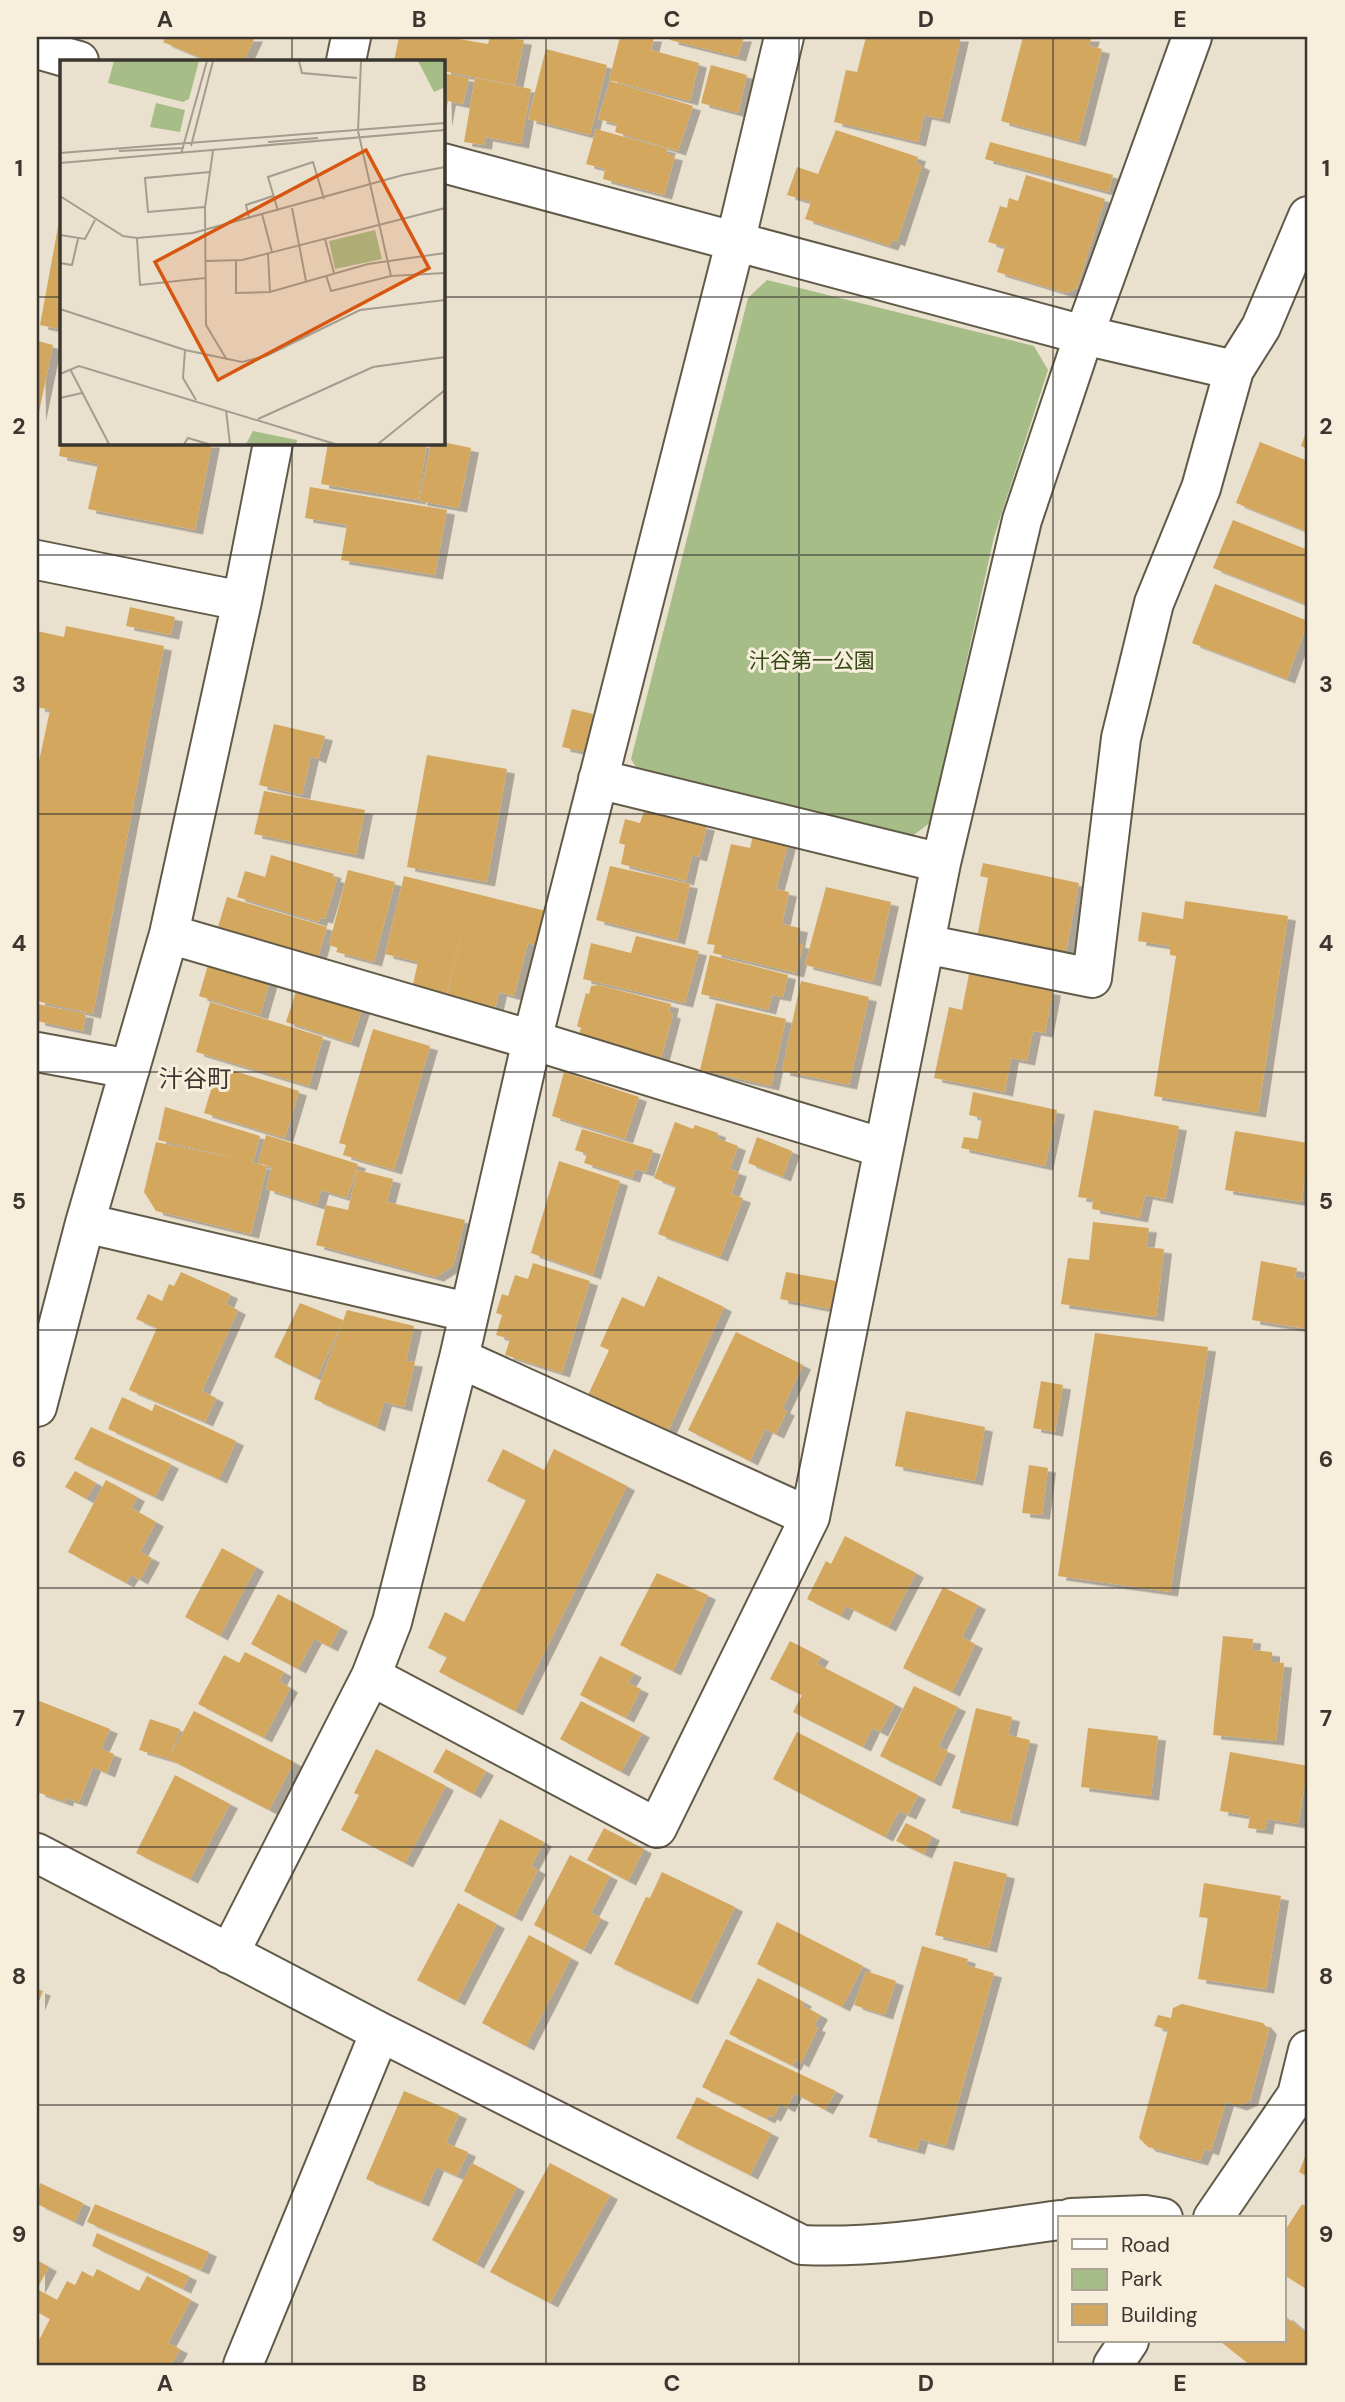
<svg xmlns="http://www.w3.org/2000/svg" width="1345" height="2402" viewBox="0 0 1345 2402" font-family="'DM Sans','Noto Sans JP',sans-serif">
<defs>
<filter id="shadow"><feDropShadow dx="8" dy="4.5" stdDeviation="0" flood-color="#0004"/></filter>
</defs>
<rect width="100%" height="100%" fill="#eae0ce"/>
<path fill="#a6bd88" d="M767,280L1034,346L1048,370L994,537L931,822L911,837L643,778L631,759L748,298Z"/>
<path fill="#d4a75f" filter="url(#shadow)" d="M166,37H255L244,61H208L163,42Z
M399,37H447L488,44L490,37L524,40L515,85L443,71V61H394Z
M620,37H654L651,50L699,63L690,101L609,80Z
M671,37H744L738,57L670,40Z
M866,37H961L942,119L924,115L918,142L834,122L846,70L857,72Z
M1023,37H1092L1089,46L1102,49L1078,142L1001,121Z
M546,49L607,65L590,135L528,119Z
M711,65L747,75L738,113L701,103Z
M443,73L469,78L463,104L448,101L444,122Z
M475,78L531,89L521,144L485,137L484,145L464,142Z
M610,81L693,106L678,151L615,132L617,124L598,119Z
M596,129L668,149L666,154L675,156L664,195L603,179L605,169L586,164Z
M836,130L918,157L916,163L922,166L897,242L893,240L890,246L805,219L811,202L787,195L797,167L818,174Z
M990,142L1113,175L1109,192L985,159Z
M1026,175L1105,199L1077,288L1066,293L997,272L1005,247L988,242L1000,206L1007,208L1009,198L1018,201Z
M60,216L61,310L58,329L40,325Z
M38,341L53,345L38,417L37,349Z
M1308,427V449L1301,446Z
M443,442L471,448L459,508L419,501L431,443Z
M1260,442L1308,461V532L1236,503Z
M61,443H212L195,530L88,509L98,464L59,456Z
M328,443H427L418,500L321,484Z
M310,487L447,510L435,575L341,560L347,525L305,518Z
M1233,520L1308,550V596L1305,604L1213,568Z
M1215,584L1308,621L1287,679L1192,643Z
M130,607L175,617L171,635L126,626Z
M66,626L164,646L93,1014L37,1001V771L50,710L37,707V631L64,637Z
M572,709L593,714L584,752L562,747Z
M274,724L325,736L318,759L311,756L302,795L259,785Z
M427,755L507,769L487,882L407,867Z
M264,791L365,810L356,855L254,834Z
M644,811L707,826L699,857L692,855L686,881L621,864L625,845L619,843L625,819L640,823Z
M753,835L788,844L776,889L789,892L782,924L800,928L797,943L803,945L796,973L713,953L715,945L707,944L731,844L750,848Z
M271,855L334,874L332,877L337,879L325,919L320,918L319,922L237,897L245,871L265,877Z
M983,863L1079,883L1065,956L977,938L988,878L980,876Z
M610,866L690,884L677,940L596,920Z
M348,870L395,882L374,962L336,952L338,948L329,945Z
M404,876L546,911L537,946L528,943L514,996L499,992L495,1009L447,996L466,914L446,997L412,989L418,962L385,954Z
M826,887L891,902L873,982L805,965Z
M227,897L327,927L318,957L218,927Z
M1185,901L1288,916L1258,1113L1154,1096L1176,956L1170,955V946L1138,941L1142,912L1183,919Z
M636,936L699,951L685,1003L583,979L591,943L631,953Z
M710,955L788,975L783,997L772,995L768,1010L701,994Z
M210,958L271,977L260,1015L199,996Z
M969,974L1053,991L1045,1033L1033,1031L1027,1061L1011,1058L1005,1092L934,1078L949,1007L962,1010Z
M801,981L869,997L849,1085L782,1071Z
M599,985L671,1004L669,1013L673,1014L661,1059L579,1035L581,1028L577,1026L586,993L589,994L591,986Z
M297,988L362,1009L351,1043L286,1022Z
M210,1002L323,1037L309,1086L196,1052Z
M716,1003L786,1019L771,1086L700,1070Z
M37,1004L86,1014L83,1031L37,1021Z
M373,1029L430,1046L394,1170L343,1155L346,1145L339,1143Z
M218,1066L299,1091L285,1138L204,1113Z
M564,1072L639,1097L625,1139L552,1116Z
M973,1092L1057,1110L1045,1166L961,1148L964,1137L978,1139L982,1118L969,1115Z
M165,1107L260,1136L253,1163L267,1166L251,1234L156,1211L144,1192L156,1142L244,1160L158,1140Z
M1094,1110L1179,1126L1165,1199L1145,1195L1140,1218L1092,1209L1093,1199L1078,1197Z
M675,1122L693,1129L695,1125L718,1133L717,1138L738,1146L730,1169L739,1172L731,1194L743,1198L720,1257L658,1234L676,1187L654,1178Z
M582,1129L653,1150L646,1172L635,1169L632,1178L584,1163L587,1154L575,1150Z
M1235,1131L1308,1143L1302,1202L1225,1190Z
M266,1135L358,1164L347,1198L321,1190L317,1205L266,1189L272,1167L258,1163Z
M757,1137L792,1151L783,1177L748,1163Z
M559,1161L620,1181L593,1275L531,1253Z
M357,1170L393,1179L387,1202L465,1220L453,1266L436,1277L316,1245L326,1205L348,1210Z
M1093,1222L1149,1228L1146,1247L1164,1249L1156,1317L1061,1304L1068,1258L1089,1260Z
M1261,1261L1297,1268L1295,1278L1308,1280V1329L1252,1320Z
M533,1263L590,1281L562,1373L505,1355L510,1339L496,1335L502,1315L496,1313L502,1294L508,1296L515,1275L528,1279Z
M181,1272L230,1294L226,1304L238,1310L202,1391L216,1398L205,1422L129,1390L157,1328L136,1319L148,1294L162,1301L169,1284L174,1286Z
M786,1272L836,1281L830,1309L780,1299Z
M658,1276L724,1307L668,1431L588,1395L609,1350L600,1346L622,1297L644,1307Z
M300,1303L343,1320L317,1378L274,1357Z
M347,1310L414,1326L406,1361L415,1362L404,1407L384,1402L377,1427L314,1399Z
M736,1332L803,1365L782,1409L787,1411L776,1434L765,1429L750,1461L688,1430Z
M1095,1333L1208,1347L1170,1592L1058,1576Z
M1041,1381L1063,1385L1055,1432L1033,1428Z
M122,1397L152,1411L155,1404L236,1441L219,1479L108,1429Z
M906,1411L985,1427L975,1481L895,1466Z
M91,1427L171,1464L155,1497L74,1459Z
M503,1449L544,1470L554,1449L627,1486L515,1711L439,1672L447,1657L428,1648L445,1612L464,1622L526,1500L487,1481Z
M1029,1465L1048,1468L1042,1515L1022,1513Z
M75,1471L96,1483L86,1499L65,1487Z
M106,1480L137,1497L131,1508L156,1522L140,1552L152,1558L140,1580L131,1575L126,1583L68,1552Z
M845,1536L916,1573L888,1627L846,1606L841,1616L807,1599L826,1561L831,1564Z
M222,1548L256,1567L220,1636L185,1617Z
M657,1573L708,1595L673,1671L620,1645Z
M943,1587L978,1605L962,1637L975,1644L952,1692L903,1668Z
M278,1594L340,1627L330,1647L314,1639L298,1669L251,1644Z
M1223,1636L1253,1639L1252,1650L1272,1652V1662L1284,1663L1276,1741L1213,1735Z
M790,1641L821,1657L817,1664L895,1704L880,1732L872,1728L863,1747L793,1712L802,1695L770,1679Z
M245,1652L284,1672L279,1681L290,1688L264,1738L198,1704L224,1655L239,1663Z
M600,1656L634,1673L628,1683L641,1689L626,1718L580,1695Z
M914,1686L958,1707L938,1747L948,1751L933,1782L880,1756Z
M37,1700L110,1729L101,1749L114,1754L107,1773L93,1767L79,1802L66,1798L65,1802L37,1792Z
M581,1701L642,1733L621,1772L560,1739Z
M976,1708L1012,1717L1008,1735L1030,1740L1010,1822L952,1808Z
M194,1711L294,1762L269,1810L169,1759L139,1750L150,1719L180,1729L170,1756Z
M1088,1728L1158,1736L1151,1796L1081,1787Z
M797,1732L918,1795L908,1815L899,1811L885,1837L773,1779Z
M376,1749L446,1786L405,1863L341,1830L359,1795L354,1793Z
M446,1749L486,1771L473,1794L433,1772Z
M1230,1752L1308,1766L1298,1824L1267,1819L1265,1830L1248,1828L1250,1816L1220,1811Z
M175,1775L230,1804L190,1879L136,1853Z
M500,1819L544,1842L531,1866L538,1870L514,1917L464,1891Z
M906,1823L932,1836L924,1854L896,1841Z
M604,1828L644,1849L628,1881L587,1860Z
M570,1855L610,1876L591,1913L601,1918L583,1950L534,1925Z
M954,1861L1007,1874L989,1948L935,1935Z
M662,1872L735,1907L690,2000L614,1964L646,1897L650,1898Z
M1204,1883L1281,1896L1266,1989L1198,1979L1208,1918L1199,1917Z
M458,1903L497,1924L457,2001L417,1980Z
M777,1922L863,1966L842,2007L757,1964Z
M529,1935L571,1958L526,2046L482,2023Z
M922,1946L968,1959L966,1965L994,1973L946,2146L920,2139L917,2150L869,2137Z
M866,1971L896,1981L885,2015L854,2005Z
M758,1978L804,2002L802,2005L820,2015L814,2026L818,2028L801,2063L796,2060L793,2066L729,2034Z
M37,1989L43,1991L37,2006Z
M1182,2004L1263,2023L1269,2030L1250,2101L1239,2106L1226,2102L1211,2151L1205,2149L1200,2161L1148,2147L1139,2138L1168,2030L1154,2026L1158,2015L1171,2018L1173,2008Z
M726,2039L836,2091L825,2110L794,2093L787,2108L780,2104L773,2117L769,2115L767,2119L702,2087Z
M404,2091L459,2114L446,2143L468,2152L457,2176L436,2167L421,2202L366,2179Z
M697,2097L771,2133L750,2175L676,2138Z
M1308,2149V2177L1299,2172Z
M472,2163L517,2187L476,2264L432,2240Z
M550,2163L610,2195L550,2303L490,2272Z
M40,2183L83,2203L75,2222L37,2204Z
M95,2204L209,2252L201,2270L87,2222Z
M1302,2204L1308,2208V2290L1284,2275V2232Z
M97,2233L189,2276L183,2289L92,2246Z
M37,2260L49,2267L37,2289L57,2300L67,2281L75,2285L82,2271L93,2277L97,2269L139,2291L147,2276L191,2300L168,2343L180,2349L171,2365H37V2344L50,2319L37,2312Z
M1284,2315L1308,2335V2365H1250L1221,2342L1284,2341Z"/>
<g fill="none" stroke-linecap="round" stroke-linejoin="round">
<g stroke="#625a49" stroke-width="42">
<path id="minor" d="M37,49L79,61
M346,61L351,37
M443,163L1084,335L1234,370L1261,327L1308,216
M37,560L242,601
M598,779L941,863
M169,934L532,1040L883,1148
M925,944L1092,978L1121,738L1154,603L1201,488L1234,370
M37,1052L130,1069
M85,1223L467,1312
M459,1358L810,1517
M37,1407L85,1223L169,934L242,601L273,443
M371,1676L657,1828L810,1517L941,863L1022,520L1084,335L1192,37
M37,1853L380,2032L802,2245C888,2249 975,2231 1060,2220
M229,1954L371,1676L392,1622L459,1358L532,1040L735,243L784,37
M1071,2218L1145,2215L1163,2218
M1213,2218L1297,2095L1308,2050
M243,2365L380,2032
M1113,2365L1129,2341"/>
</g>
<use href="#minor" stroke="#fff" stroke-width="38"/>
</g>
<path fill="none" stroke="#3b3730" stroke-width="2" stroke-opacity="0.55" d="M292,37V61M546,37V2365M799,37V2365M1053,37V2365M37,297H61M443,297H1308M292,443V2365M37,555H1308M37,814H1308M37,1072H1308M37,1330H1308M37,1588H1308M37,1847H1308M37,2105H1308"/>
<g text-anchor="middle" dominant-baseline="central" stroke-width="6" stroke-linejoin="round" paint-order="stroke">
<g font-size="21" fill="#364a15" stroke="#f7eedb">
<text x="812" y="661">汁谷第一公園</text>
</g>
<g font-size="24" fill="#3b3730" stroke="#f7eedb">
<text x="195" y="1078">汁谷町</text>
</g>
</g>
<g transform="translate(60 60)">
<rect width="385" height="385" fill="#eae0ce"/>
<path d="M54,1H139L129,39L123,42L48,23ZM358,1H385V27L374,32ZM96,43L125,50L120,72L90,67ZM315,170L322,199L275,209L269,181ZM193,371L237,380L236,384H186Z" fill="#a6bd88"/>
<path fill="none" stroke="#a49c8f" stroke-width="2" d="M239,1L242,13L297,18M301,1L298,71L331,216L385,213M208,82L258,78M131,86L153,1M59,91L124,88M153,91L145,147L146,265L167,300M0,93L385,63M121,94L147,1M0,103L385,70M0,136L63,176L77,178L133,173L343,115L385,107M145,147L88,152L85,118L150,112M232,148L246,221M218,151L208,117L253,102L264,139M202,154L212,192M189,158L186,145L213,136M0,175L25,179L35,160M77,178L80,225L145,218M265,179L274,213M208,194L210,232M145,201L182,200L385,148M176,201V233L210,232L308,204L385,193M0,203L12,205L18,179M266,215L271,231L331,216M0,249L125,290L123,318L136,340M125,290L182,302L206,296L300,250L385,240M10,309L49,384M0,314L19,306L275,384M0,338L22,333M166,350L170,384M198,359L313,307L385,297M124,384L128,378L148,384M318,384L385,330"/>
<path fill="#d75610" fill-opacity="0.15" stroke="#d75610" stroke-width="3.5" d="M306,90L369,208L158,320L95,202Z"/>
<rect width="385" height="385" fill="none" stroke="#3b3730" stroke-width="3.5"/>
</g>
<rect width="1345" height="2402" fill="none" stroke="#f7eedb" stroke-width="77"/>
<rect x="1058" y="2216" width="228" height="126" fill="#f7eedb" stroke="#aca597" stroke-width="2"/>
<rect x="1072" y="2239" width="35" height="10" fill="#ffffff" stroke="#aca597" stroke-width="2"/>
<text x="1121" y="2252" font-size="21" fill="#3b3730">Road</text>
<rect x="1072" y="2269" width="35" height="21" fill="#a6bd88" stroke="#aca597" stroke-width="2"/>
<text x="1121" y="2286" font-size="21" fill="#3b3730">Park</text>
<rect x="1072" y="2304" width="35" height="21" fill="#d4a75f" stroke="#aca597" stroke-width="2"/>
<text x="1121" y="2322" font-size="21" fill="#3b3730">Building</text>
<rect x="38" y="38" width="1268" height="2326" fill="none" stroke="#3b3730" stroke-width="2.5"/>
<g font-size="23" text-anchor="middle" font-weight="bold" fill="#3b3730">
<text x="165" y="27">A</text>
<text x="419" y="27">B</text>
<text x="672" y="27">C</text>
<text x="926" y="27">D</text>
<text x="1180" y="27">E</text>
<text x="19" y="176">1</text>
<text x="1326" y="176">1</text>
<text x="19" y="434">2</text>
<text x="1326" y="434">2</text>
<text x="19" y="692">3</text>
<text x="1326" y="692">3</text>
<text x="19" y="951">4</text>
<text x="1326" y="951">4</text>
<text x="19" y="1209">5</text>
<text x="1326" y="1209">5</text>
<text x="19" y="1467">6</text>
<text x="1326" y="1467">6</text>
<text x="19" y="1726">7</text>
<text x="1326" y="1726">7</text>
<text x="19" y="1984">8</text>
<text x="1326" y="1984">8</text>
<text x="19" y="2242">9</text>
<text x="1326" y="2242">9</text>
<text x="165" y="2391">A</text>
<text x="419" y="2391">B</text>
<text x="672" y="2391">C</text>
<text x="926" y="2391">D</text>
<text x="1180" y="2391">E</text>
</g>
</svg>
